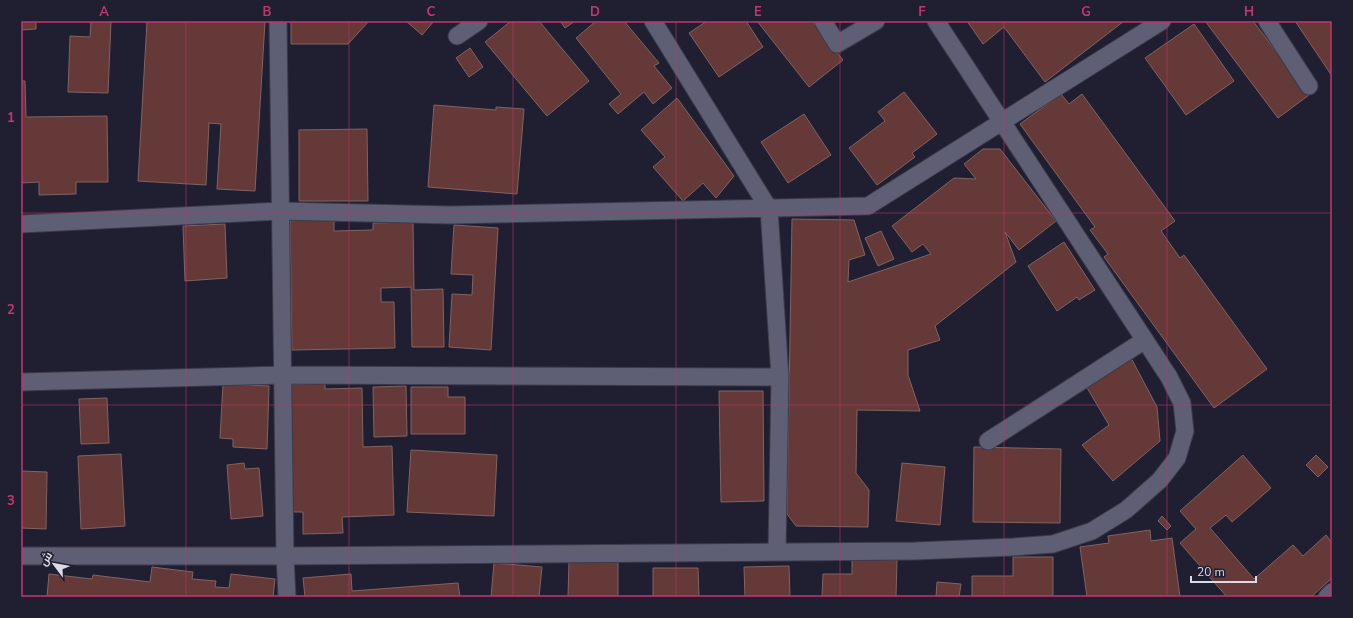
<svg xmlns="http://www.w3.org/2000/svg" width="1353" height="618" viewBox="0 0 1353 618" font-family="'Nunito Sans',Cairo,sans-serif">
<rect width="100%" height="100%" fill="#201f32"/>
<path fill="#643937" stroke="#806462" d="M21,21H36V29L21,30Z
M75,21H111L108,93L68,92L70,36L90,37L91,21Z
M147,21H265L255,191L217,189L221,124L209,123L206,185L138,181Z
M291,21H369L348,44H291Z
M406,21H434L422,35Z
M511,21H539L589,81L547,116L485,42Z
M560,21H575L565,28Z
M596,21H624L659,63L654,66L672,88L653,104L644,92L618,114L609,104L621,94L576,38Z
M707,21H746L763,47L719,77L689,33Z
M757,21H812L843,60L809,87Z
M967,21H1124L1045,82L1004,27L983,44Z
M1205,21H1253L1309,95L1278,118Z
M1295,21H1332V76Z
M1194,24L1234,81L1186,115L1145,58Z
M470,48L483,67L469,77L456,58Z
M21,81H25L26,117L107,116L108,182H76V194L39,195V182L21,183Z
M904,92L937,134L912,153L915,157L877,185L849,148L885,121L878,112Z
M1061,94L1069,104L1082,94L1175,221L1161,231L1180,258L1184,255L1267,369L1214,408L1104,257L1108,254L1090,230L1095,227L1020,124Z
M677,98L734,176L716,198L703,183L683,201L653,167L665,157L641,130Z
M434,105L496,110V107L524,109L517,194L428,187Z
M804,114L831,155L788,183L761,142Z
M367,129L368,201H299V130Z
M983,149H1000L1056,221L1019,250L1005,232L1016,262L935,326L940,340L908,350V375L920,411L857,410L856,473L869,490L868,527L796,526L787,514L792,219L854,220L865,255L849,260L848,282L931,254L923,244L912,252L892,226L954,178L976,179L964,164Z
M334,219V231L373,230V223L413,222L414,290L443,289L444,347H412L411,287L381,288V302H394L395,348L292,350L290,220Z
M225,224L227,278L185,281L183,226Z
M454,225L498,228L491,350L449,347L452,294L472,295L473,275L451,274Z
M881,231L894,259L878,266L865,238Z
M1064,242L1095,290L1079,300L1077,297L1057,311L1028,266Z
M1130,356L1157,407L1160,441L1113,481L1082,445L1109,425L1086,386Z
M325,383V389L362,388L363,447L392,446L394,515L342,517L343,533L303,534V512H290L286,385Z
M223,384L269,386L267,449L233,447V439L220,438Z
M406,386L407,436L374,437L373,387Z
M411,387H448V397H465V434H411Z
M719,391H763L764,501L721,502Z
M107,398L109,443L81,444L79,399Z
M974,447L1061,449L1060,523L973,522Z
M411,450L497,455L494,516L407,512Z
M121,454L125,526L81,529L78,456Z
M1243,455L1271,488L1232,522L1226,515L1210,528L1254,579L1293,545L1303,556L1326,535L1332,543V578L1311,597H1227L1180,543L1196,529L1180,511Z
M1316,455L1328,467L1318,477L1306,465Z
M244,463L245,469L259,468L263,516L231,519L227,465Z
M902,463L945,467L940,525L896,521Z
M21,471L47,472L46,529L21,528Z
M1162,516L1171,526L1167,530L1158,521Z
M1150,530L1151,541L1172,538L1180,597H1087L1080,547L1109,543L1108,536Z
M1013,557H1053V597H972V576H1013Z
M852,559L897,560L896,597H822L823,574H852Z
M569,562H618V597H568Z
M494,563L542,567L539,597H491Z
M789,566L790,597H745L744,567Z
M152,567L193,572L192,579L216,581L215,587L229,588L231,574L275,579L273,597H47L49,574L92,579L93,575L150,582Z
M653,568H698L699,597H653Z
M351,574L352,591L458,583L460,597H305L303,578Z
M937,582L961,584L959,597H936Z"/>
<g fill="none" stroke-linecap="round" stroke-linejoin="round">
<g stroke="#3c3a4b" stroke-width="19">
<path id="street" d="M278,21L285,556L287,597
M653,21L769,209L780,377L777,551
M823,21L837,44L876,21
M1267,21L1309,86
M457,36L479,21
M21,224L281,211L450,215L868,206L1162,21
M21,382L283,375L780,377
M988,441L1145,340
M21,556H285L915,551L1013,547L1053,544L1092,531L1126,510L1160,480L1177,458L1185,431L1182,403L1169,377L936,21
M1327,597L1332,592"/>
</g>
<use href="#street" stroke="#5e5e75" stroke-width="17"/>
</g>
<path fill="none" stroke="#c63570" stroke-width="1" stroke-opacity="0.55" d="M186,21V597M349,21V597M513,21V597M676,21V597M840,21V597M1004,21V597M1167,21V597M21,213H1332M21,405H1332"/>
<rect width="1353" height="618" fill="none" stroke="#201f32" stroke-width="44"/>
<g transform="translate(54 564) rotate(302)" stroke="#201f32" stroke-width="3" paint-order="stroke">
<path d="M0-3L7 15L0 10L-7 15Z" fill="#dadae8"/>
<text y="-6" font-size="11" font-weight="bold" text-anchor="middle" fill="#dadae8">ش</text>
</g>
<path d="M1191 576v6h65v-6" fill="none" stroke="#dadae8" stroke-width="2"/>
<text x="1197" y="576" font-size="12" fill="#dadae8" stroke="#201f32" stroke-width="3" paint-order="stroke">20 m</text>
<rect x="22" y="22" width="1309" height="574" fill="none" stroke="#c63570" stroke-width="1.5"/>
<g font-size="13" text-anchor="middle" font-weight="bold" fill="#c63570">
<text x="104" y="16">A</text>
<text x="267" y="16">B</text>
<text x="431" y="16">C</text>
<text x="595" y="16">D</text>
<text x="758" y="16">E</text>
<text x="922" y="16">F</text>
<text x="1086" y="16">G</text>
<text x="1249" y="16">H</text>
<text x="11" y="122">1</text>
<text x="11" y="314">2</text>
<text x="11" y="505">3</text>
</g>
</svg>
